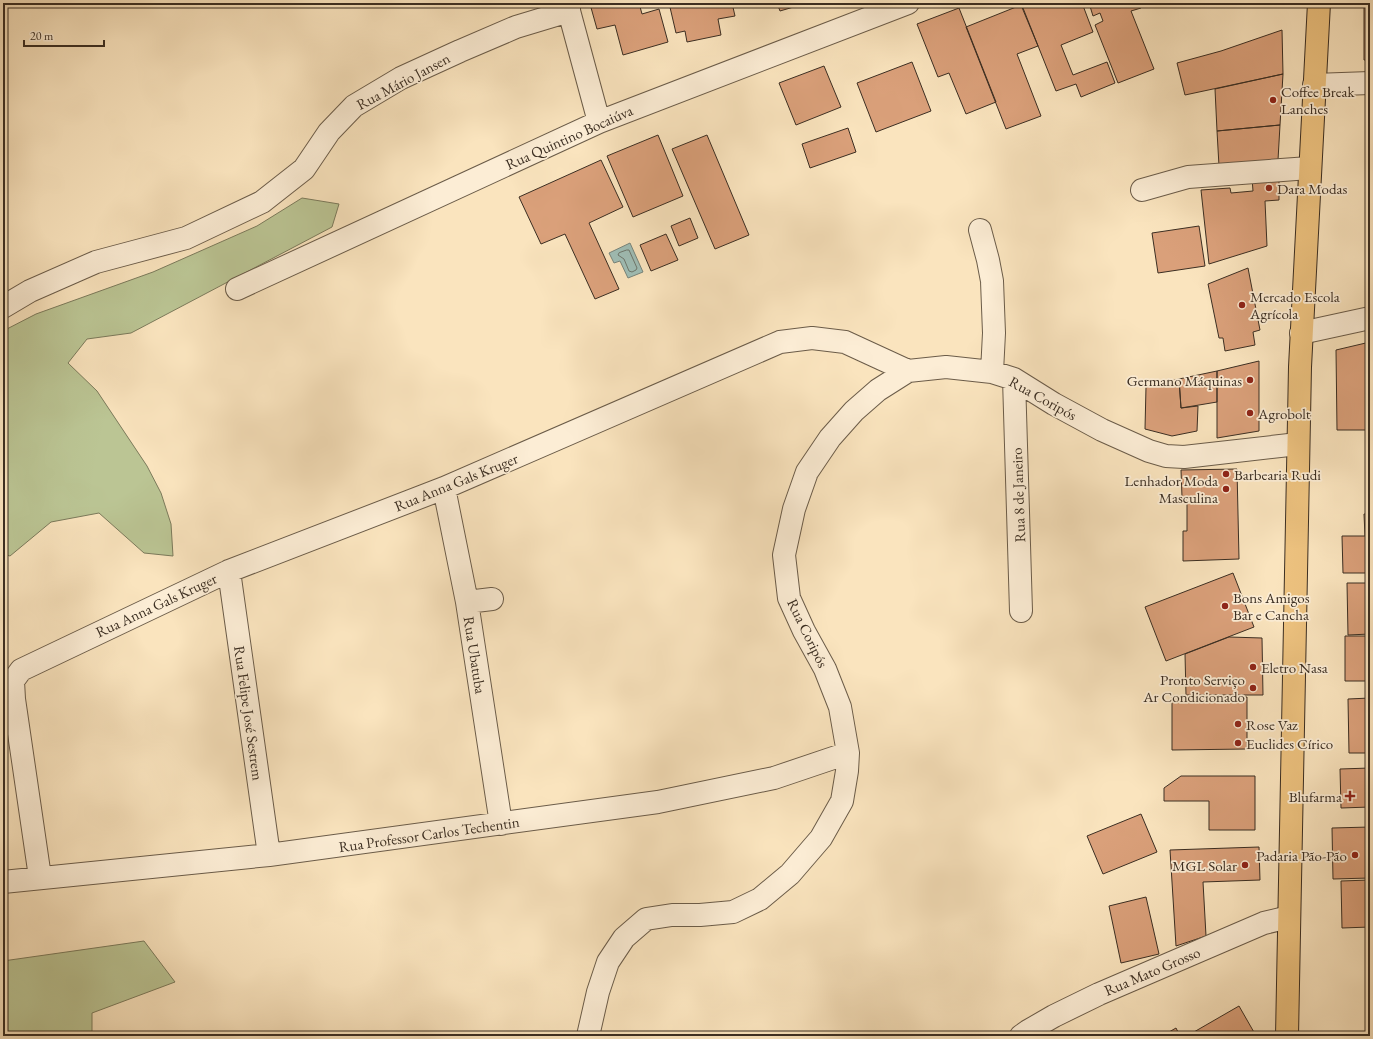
<svg xmlns="http://www.w3.org/2000/svg" width="1373" height="1039" viewBox="0 0 1373 1039" font-family="'EB Garamond',serif">
<rect width="100%" height="100%" fill="#fae4be"/>
<filter id="stains"><feTurbulence type="fractalNoise" baseFrequency=".005" numOctaves="4"/><feColorMatrix values="0 0 0 0 .2 0 0 0 0 .09 0 0 0 0 .02 0 0 0 .5 -.17"/></filter>
<radialGradient id="worn" r=".72"><stop offset=".6" stop-color="#630" stop-opacity="0"/><stop offset="1" stop-color="#630" stop-opacity=".3"/></radialGradient>
<path fill="#bbc594" stroke="#7b7a5b" d="M302,198L339,204L332,227L131,333L87,339L68,363L97,391L147,466L161,493L171,524L173,556L144,553L99,513L51,522L10,556L3,554V331L36,314L153,272L257,226Z
M144,941L175,982L92,1013V1036H3V961Z"/>
<path fill="#9fbeb6" stroke="#77847b" d="M630,243L643,272L628,278L620,261L614,263L609,253Z"/>
<g fill="none" stroke-linecap="round" stroke-linejoin="round">
<path stroke="#6d766c" stroke-width="1" d="M627,250H629L637,268L636,270L632,272L629,271L624,259L618,255L619,253Z"/>
</g>
<path fill="#daa07a" stroke="#3b2e22" d="M593,3H639L642,14L659,9L668,42L623,55L615,25L597,29L590,4Z
M669,3H732L735,16L718,19L721,35L687,42L685,31L676,33Z
M777,3H807L780,11Z
M1021,3H1082L1093,32L1061,45L1073,75L1107,62L1115,83L1081,97L1076,84L1056,91Z
M1089,3H1139L1141,8L1131,11L1154,69L1118,83L1095,25L1103,21L1100,13L1093,16Z
M1364,3H1370V60H1364Z
M1021,5L1038,46L1017,54L1041,116L1006,129L966,27Z
M959,8L996,102L966,114L949,73L938,77L917,24Z
M1282,30L1283,74L1185,95L1177,63L1221,51Z
M912,62L931,111L876,132L857,83Z
M824,66L841,107L796,125L779,83Z
M1283,74L1280,125L1217,131L1215,89Z
M1280,125L1278,160L1219,166L1217,131Z
M848,128L856,152L810,168L802,144Z
M658,135L683,196L633,217L607,156Z
M707,135L749,235L715,249L672,149Z
M601,160L623,207L589,223L619,289L595,299L565,234L541,244L519,197Z
M1279,177V200L1265,201L1267,246L1209,264L1201,190L1230,188L1231,193L1253,191L1252,178Z
M690,218L698,238L679,246L671,226Z
M1199,226L1205,266L1158,273L1152,233Z
M666,234L678,260L651,271L640,245Z
M1248,268L1260,330L1253,332L1255,345L1225,351L1223,338H1219L1208,284Z
M1370,342V430H1337L1336,350Z
M1259,361V431L1217,438V371Z
M1217,371V402L1181,408L1179,379Z
M1179,379L1181,408L1198,406L1197,431L1172,436L1145,429L1146,387Z
M1237,469L1239,559L1183,561V531H1187V497H1182L1181,470Z
M1364,514H1370V573H1343L1342,536H1365Z
M1233,573L1254,627L1166,661L1145,607Z
M1347,583H1370V634L1348,635Z
M1345,636H1370V681H1345Z
M1229,637L1262,638L1263,695H1186L1185,654Z
M1172,697H1247V749L1172,750Z
M1370,698V753H1349L1348,699Z
M1370,768V807L1341,808L1340,769Z
M1181,776H1255V830H1209V801H1164V788Z
M1141,814L1157,852L1103,874L1087,836Z
M1370,827V878L1333,879L1332,828Z
M1259,847L1260,880L1203,882L1206,936L1176,946L1170,850Z
M1370,880V927L1342,928L1341,881Z
M1146,897L1159,954L1121,963L1109,906Z
M1239,1006L1255,1034L1252,1036H1187Z
M1176,1028L1180,1036H1162Z"/>
<g fill="none" stroke-linecap="round" stroke-linejoin="round">
<g stroke="#6b5c49" stroke-width="24">
<path id="minor" d="M569,3V11L599,122
M1314,85L1370,83
M1142,190L1188,177L1309,168
M980,230L988,260L992,281L994,333L992,372
M237,289L599,122L908,3
M3,307L30,291L96,262L186,238L262,202L304,169L329,132L354,106L401,78L460,51L516,27L569,11
M1301,333L1370,318
M1014,379L1021,611
M444,488L467,602L501,824
M229,571L269,855
M467,602L492,599
M40,877L14,699L13,681L21,670L229,571L444,488L780,342L812,338L845,342L908,371
M3,882L269,855L658,802L774,778L848,753
M588,1036L598,992L608,962L624,938L646,919L672,915H700L733,912L760,899L790,874L821,838L842,801L847,771L848,753L840,707L825,669L804,631L789,598L784,555L794,509L807,472L830,438L854,411L878,390L908,371L946,367L992,372L1014,379L1054,404L1102,430L1149,451L1166,456L1184,457L1298,444
M1021,1036L1028,1031L1054,1016L1099,994L1264,923L1289,917"/>
</g>
<g stroke="#3b2e22" stroke-width="24">
<path id="major" d="M1287,1036L1300,367L1319,3"/>
</g>
<use href="#minor" stroke="#fcedd5" stroke-width="22"/>
<use href="#major" stroke="#edc27f" stroke-width="22"/>
</g>
<g fill="#8f2418" stroke="#fcedd5" stroke-width="1.5">
<circle cx="1273" cy="100" r="4"/>
<circle cx="1269" cy="188" r="4"/>
<circle cx="1242" cy="305" r="4"/>
<circle cx="1250" cy="380" r="4"/>
<circle cx="1250" cy="413" r="4"/>
<circle cx="1226" cy="474" r="4"/>
<circle cx="1226" cy="489" r="4"/>
<circle cx="1225" cy="606" r="4"/>
<circle cx="1253" cy="667" r="4"/>
<circle cx="1253" cy="688" r="4"/>
<circle cx="1238" cy="724" r="4"/>
<circle cx="1238" cy="743" r="4"/>
<path d="M1348 790h4v4h4v4h-4v4h-4v-4h-4v-4h4z"/>
<circle cx="1355" cy="855" r="4"/>
<circle cx="1245" cy="865" r="4"/>
</g>
<g text-anchor="middle" dominant-baseline="central" stroke-width="3.5" stroke-linejoin="round" paint-order="stroke">
<g font-size="15" fill="#3b2e22" stroke="#fcedd5">
<text transform="translate(403 81) rotate(-28)">Rua Mário Jansen</text>
<text transform="translate(569 137) rotate(-24)">Rua Quintino Bocaiúva</text>
<text transform="translate(1043 398) rotate(29)">Rua Coripós</text>
<text transform="translate(456 482) rotate(-22)">Rua Anna Gals Kruger</text>
<text transform="translate(1018 495) rotate(-92)">Rua 8 de Janeiro</text>
<text transform="translate(156 605) rotate(-25)">Rua Anna Gals Kruger</text>
<text transform="translate(808 633) rotate(64)">Rua Coripós</text>
<text transform="translate(475 655) rotate(81)">Rua Ubatuba</text>
<text transform="translate(249 713) rotate(82)">Rua Felipe José Sestrem</text>
<text transform="translate(429 834) rotate(-8)">Rua Professor Carlos Techentin</text>
<text transform="translate(1152 971) rotate(-23)">Rua Mato Grosso</text>
</g>
<g font-size="15" fill="#3b2e22" stroke="#fcedd5" text-anchor="start">
<text x="1281" y="91">Coffee Break<tspan x="1281" dy="17">Lanches</tspan></text>
<text x="1277" y="188">Dara Modas</text>
<text x="1250" y="296">Mercado Escola<tspan x="1250" dy="17">Agrícola</tspan></text>
<text x="1242" y="380" text-anchor="end">Germano Máquinas</text>
<text x="1258" y="413">Agrobolt</text>
<text x="1234" y="474">Barbearia Rudi</text>
<text x="1218" y="480" text-anchor="end">Lenhador Moda<tspan x="1218" dy="17">Masculina</tspan></text>
<text x="1233" y="597">Bons Amigos<tspan x="1233" dy="17">Bar e Cancha</tspan></text>
<text x="1261" y="667">Eletro Nasa</text>
<text x="1245" y="679" text-anchor="end">Pronto Serviço<tspan x="1245" dy="17">Ar Condicionado</tspan></text>
<text x="1246" y="724">Rose Vaz</text>
<text x="1246" y="743">Euclides Círico</text>
<text x="1342" y="796" text-anchor="end">Blufarma</text>
<text x="1347" y="855" text-anchor="end">Padaria Pão-Pão</text>
<text x="1237" y="865" text-anchor="end">MGL Solar</text>
</g>
</g>
<rect width="1373" height="1039" fill="none" stroke="#fae4be" stroke-width="16"/>
<rect x="4" y="4" width="1365" height="1031" fill="none" stroke="#3b2e22" stroke-width="2"/>
<rect x="8" y="8" width="1357" height="1023" fill="none" stroke="#3b2e22"/>
<path d="M24 40v6h80v-6" fill="none" stroke="#3b2e22" stroke-width="2"/>
<text x="30" y="40" font-size="12" fill="#3b2e22" stroke="#fcedd5" stroke-width="3" paint-order="stroke">20 m</text>
<rect width="100%" height="100%" filter="url(#stains)"/>
<rect width="100%" height="100%" fill="url(#worn)"/>
</svg>
